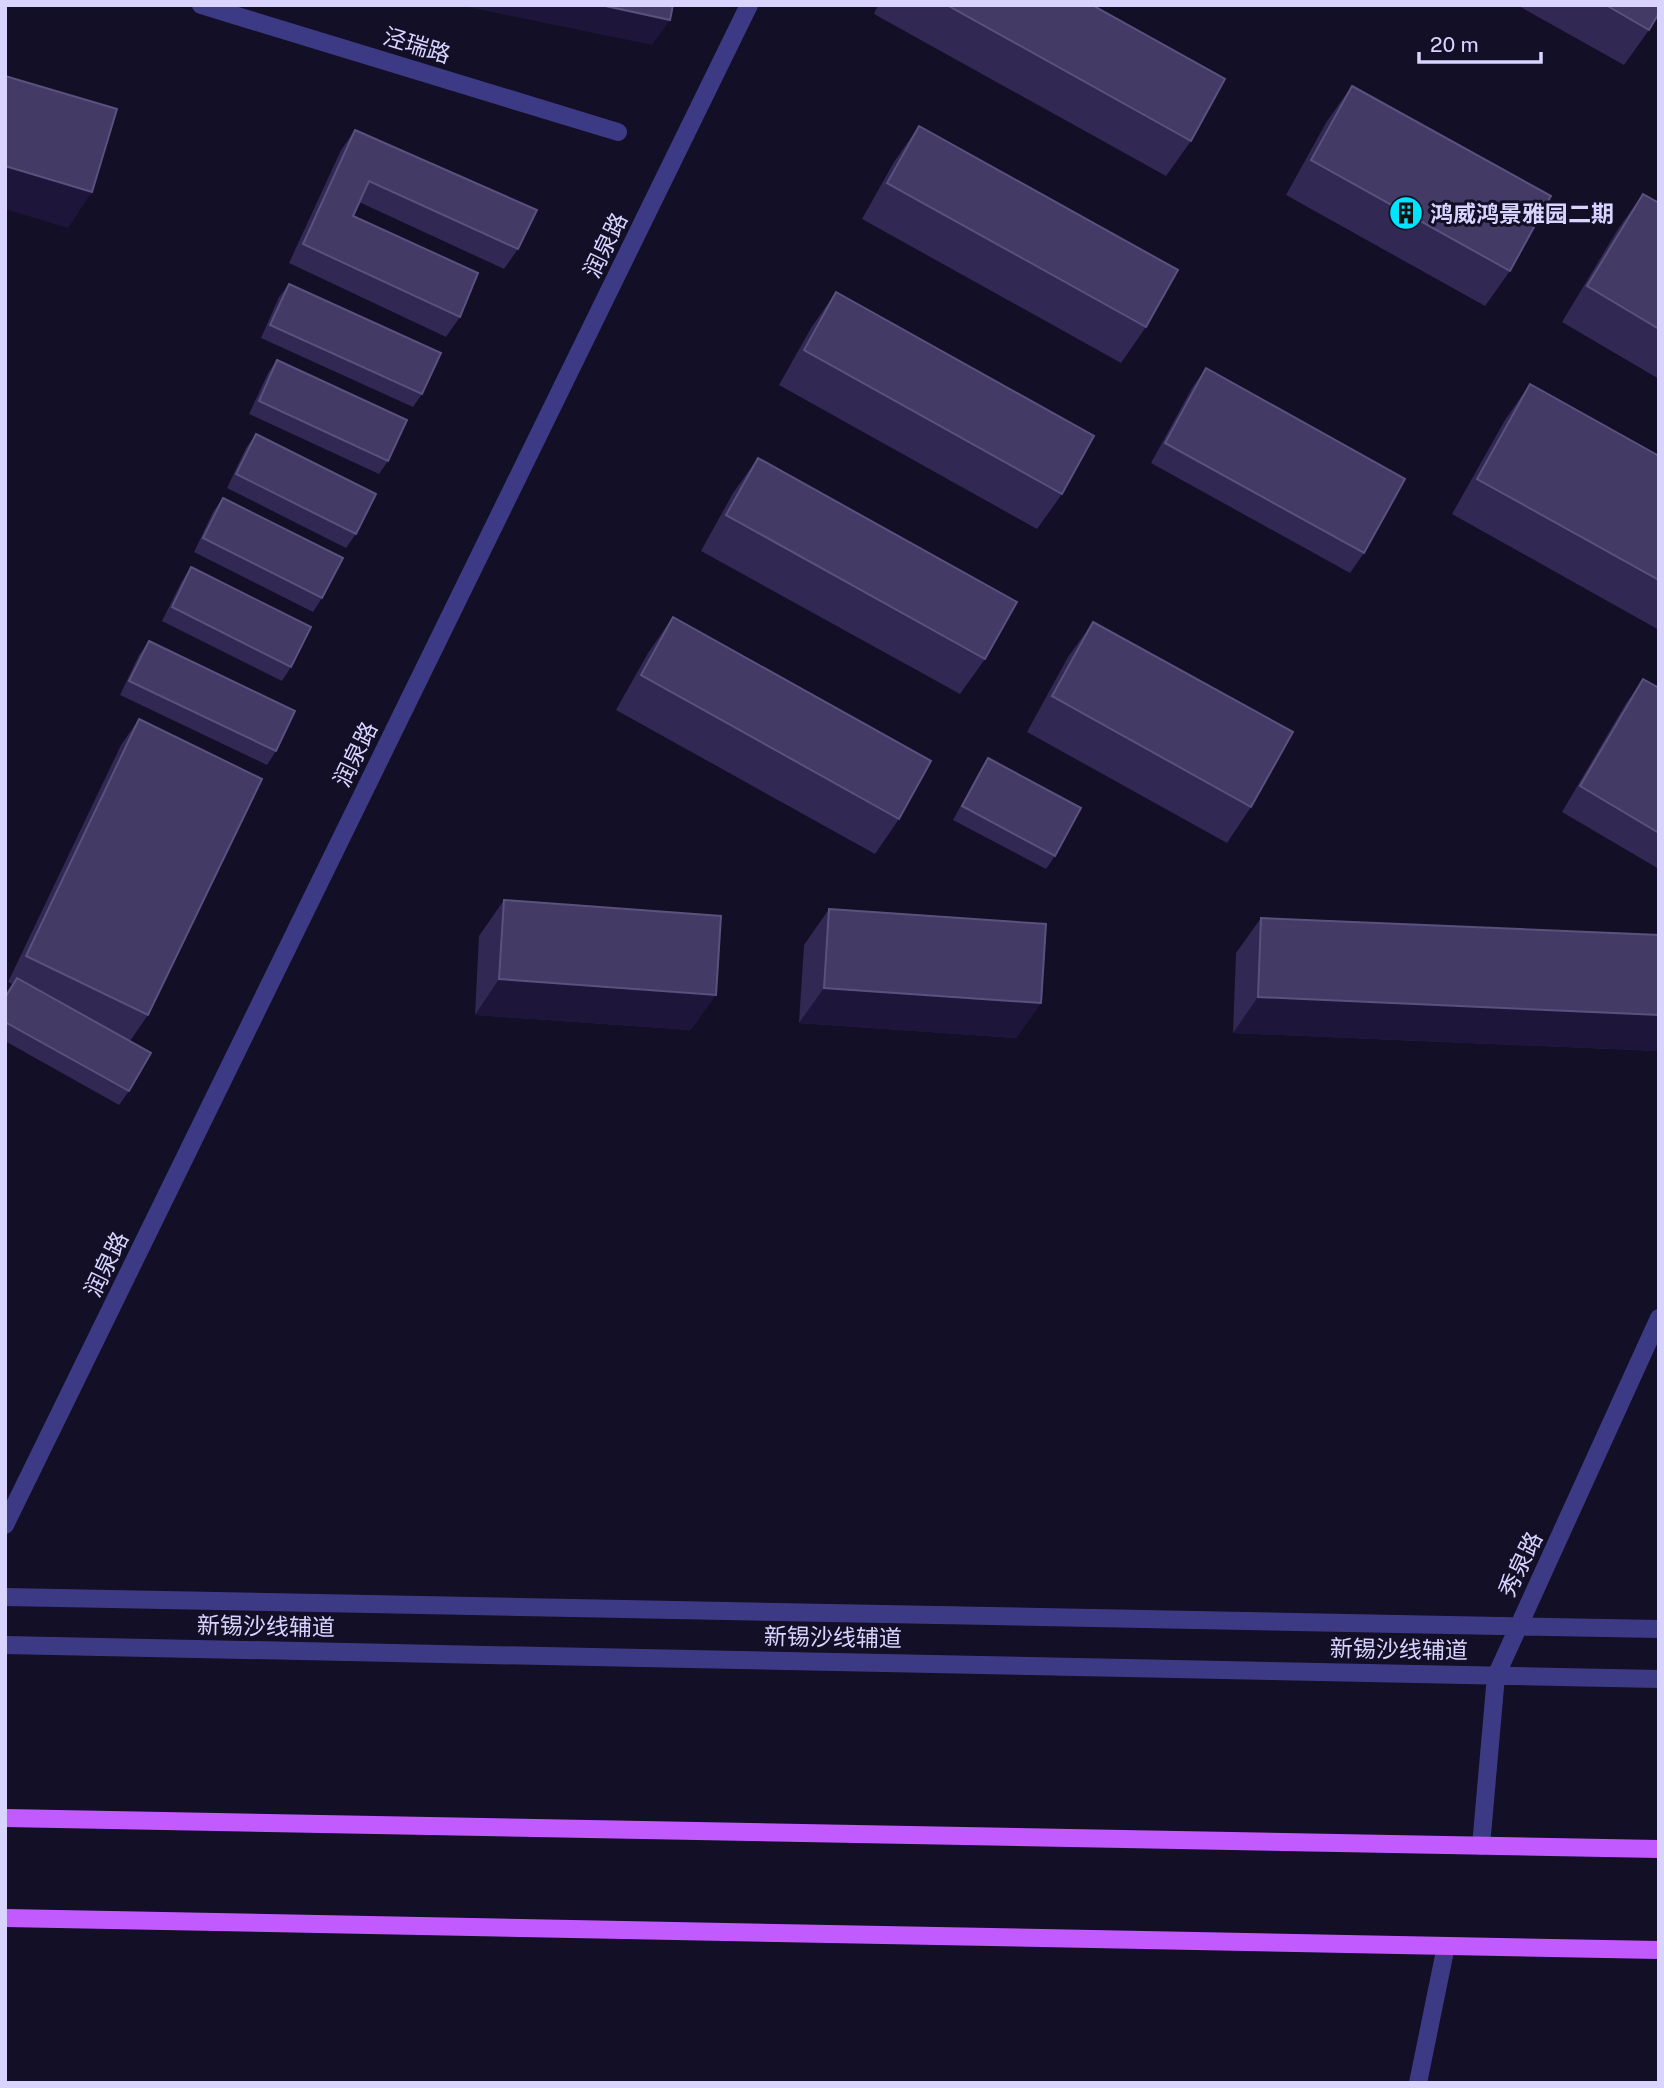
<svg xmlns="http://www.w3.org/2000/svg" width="1664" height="2088" viewBox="0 0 1664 2088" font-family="'Public Sans','Noto Sans SC',sans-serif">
<rect width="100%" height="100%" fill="#130f26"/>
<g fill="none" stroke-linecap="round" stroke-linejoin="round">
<path stroke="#3d3a85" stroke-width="18" d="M201,5L618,132
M5,1525L749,5
M5,1597L1659,1629
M5,1645L1659,1679
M1481,1846L1496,1676L1659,1318
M1418,2083L1446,1946"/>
<path stroke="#c25bff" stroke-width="18" d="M5,1818L1659,1849
M5,1918L1659,1950"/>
</g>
<path fill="#312854" d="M878,5H1092L1191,141L1166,176L874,14Z
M1517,5H1659L1649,30L1624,65Z
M1352,86L1510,271L1485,306L1286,195L1327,121Z
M919,126L1146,327L1121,363L862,219L894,162Z
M355,130L518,249L504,269L359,202L353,216L460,317L446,337L289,263L341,150Z
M1643,194L1659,203V379L1562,322L1618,229Z
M289,284L422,394L413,407L261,338L279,297Z
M836,292L1062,494L1037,529L779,385L811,328Z
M277,360L388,461L379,474L249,414L268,373Z
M1206,368L1364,553L1350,573L1151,463L1192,388Z
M1530,384L1659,456V630L1452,514L1505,420Z
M256,434L356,534L346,548L227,488L246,448Z
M758,458L985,659L960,694L701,551L733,493Z
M223,498L322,598L313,612L194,552L213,512Z
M191,567L291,667L282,681L162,621L182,581Z
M673,617L899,819L875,854L616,710L648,653Z
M1093,622L1251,807L1227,843L1027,732L1068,657Z
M149,641L276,751L267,765L120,695L139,655Z
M1643,679L1659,688V869L1562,812L1625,705Z
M139,719L148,1015L130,1041L129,1091L119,1105L5,1041V994L12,984L8,982L121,745Z
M988,758L1055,856L1046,869L953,820L979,772Z
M504,900L691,1030L475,1015L479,936Z
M829,909L1041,1003L1016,1038L799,1023L804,945Z
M1261,918L1659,935V1051L1233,1033L1236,953Z"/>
<path fill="#1d163a" d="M458,5H601L670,20L652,45Z
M5,166L92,192L68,228L5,209Z
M499,979L716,995L691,1030L475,1015Z
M824,988L1041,1003L1016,1038L799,1023Z
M1258,997L1659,1015V1051L1233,1033Z"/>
<path fill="#433a66" stroke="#5a527e" stroke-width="2" d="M601,5H673L670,20Z
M947,5H1092L1225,79L1191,141Z
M1606,5H1659V13L1649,30Z
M5,76L117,109L92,192L5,166Z
M1352,86L1551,196L1510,271L1311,160Z
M919,126L1178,270L1146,327L887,183Z
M355,130L537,210L518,249L369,181L353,216L478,273L460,317L303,244Z
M1643,194L1659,203V329L1587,286Z
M289,284L441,353L422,394L270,325Z
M836,292L1094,436L1062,494L804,350Z
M277,360L407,420L388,461L259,401Z
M1206,368L1405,479L1364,553L1165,443Z
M1530,384L1659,456V580L1477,479Z
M256,434L376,494L356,534L236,474Z
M758,458L1017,602L985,659L726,515Z
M223,498L343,558L322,598L203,538Z
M191,567L311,627L291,667L172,607Z
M673,617L931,761L899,819L641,675Z
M1093,622L1293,732L1251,807L1052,696Z
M149,641L295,711L276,751L129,681Z
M1643,679L1659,688V833L1580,786Z
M139,719L262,779L148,1015L26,956Z
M988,758L1081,808L1055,856L962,806Z
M504,900L721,916L716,995L499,979Z
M829,909L1046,924L1041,1003L824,988Z
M1261,918L1659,935V1015L1258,997Z
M17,978L151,1053L129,1091L5,1022V998Z"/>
<defs>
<g id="building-disc" transform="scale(1.75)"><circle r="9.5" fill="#00e5ff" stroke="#130f26"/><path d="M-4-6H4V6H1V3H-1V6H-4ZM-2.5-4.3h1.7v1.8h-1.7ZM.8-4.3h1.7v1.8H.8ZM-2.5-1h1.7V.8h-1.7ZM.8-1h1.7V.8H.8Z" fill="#111"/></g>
</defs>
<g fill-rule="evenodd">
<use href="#building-disc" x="1406" y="213"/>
</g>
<g text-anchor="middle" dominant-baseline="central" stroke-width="6" stroke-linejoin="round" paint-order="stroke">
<g font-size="23" fill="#d9d4ff" stroke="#130f26">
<text transform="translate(417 45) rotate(17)">泾瑞路</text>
<text transform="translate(605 245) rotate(-64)">润泉路</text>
<text transform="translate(355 754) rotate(-64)">润泉路</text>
<text transform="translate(106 1264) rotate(-64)">润泉路</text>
<text transform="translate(1520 1564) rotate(-64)">秀泉路</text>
<text transform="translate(266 1626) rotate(1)">新锡沙线辅道</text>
<text transform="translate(833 1637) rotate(1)">新锡沙线辅道</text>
<text transform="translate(1399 1649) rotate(1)">新锡沙线辅道</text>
</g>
<g font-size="23" font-weight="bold" fill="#d9d4ff" stroke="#130f26" text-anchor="start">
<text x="1430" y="213">鸿威鸿景雅园二期</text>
</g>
</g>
<rect width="1664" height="2088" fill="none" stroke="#d9d4ff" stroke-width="14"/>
<path d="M1419 52v10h122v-10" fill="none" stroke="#d9d4ff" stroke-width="3.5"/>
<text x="1430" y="52" font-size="21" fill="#d9d4ff" stroke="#130f26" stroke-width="5" paint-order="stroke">20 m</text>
</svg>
